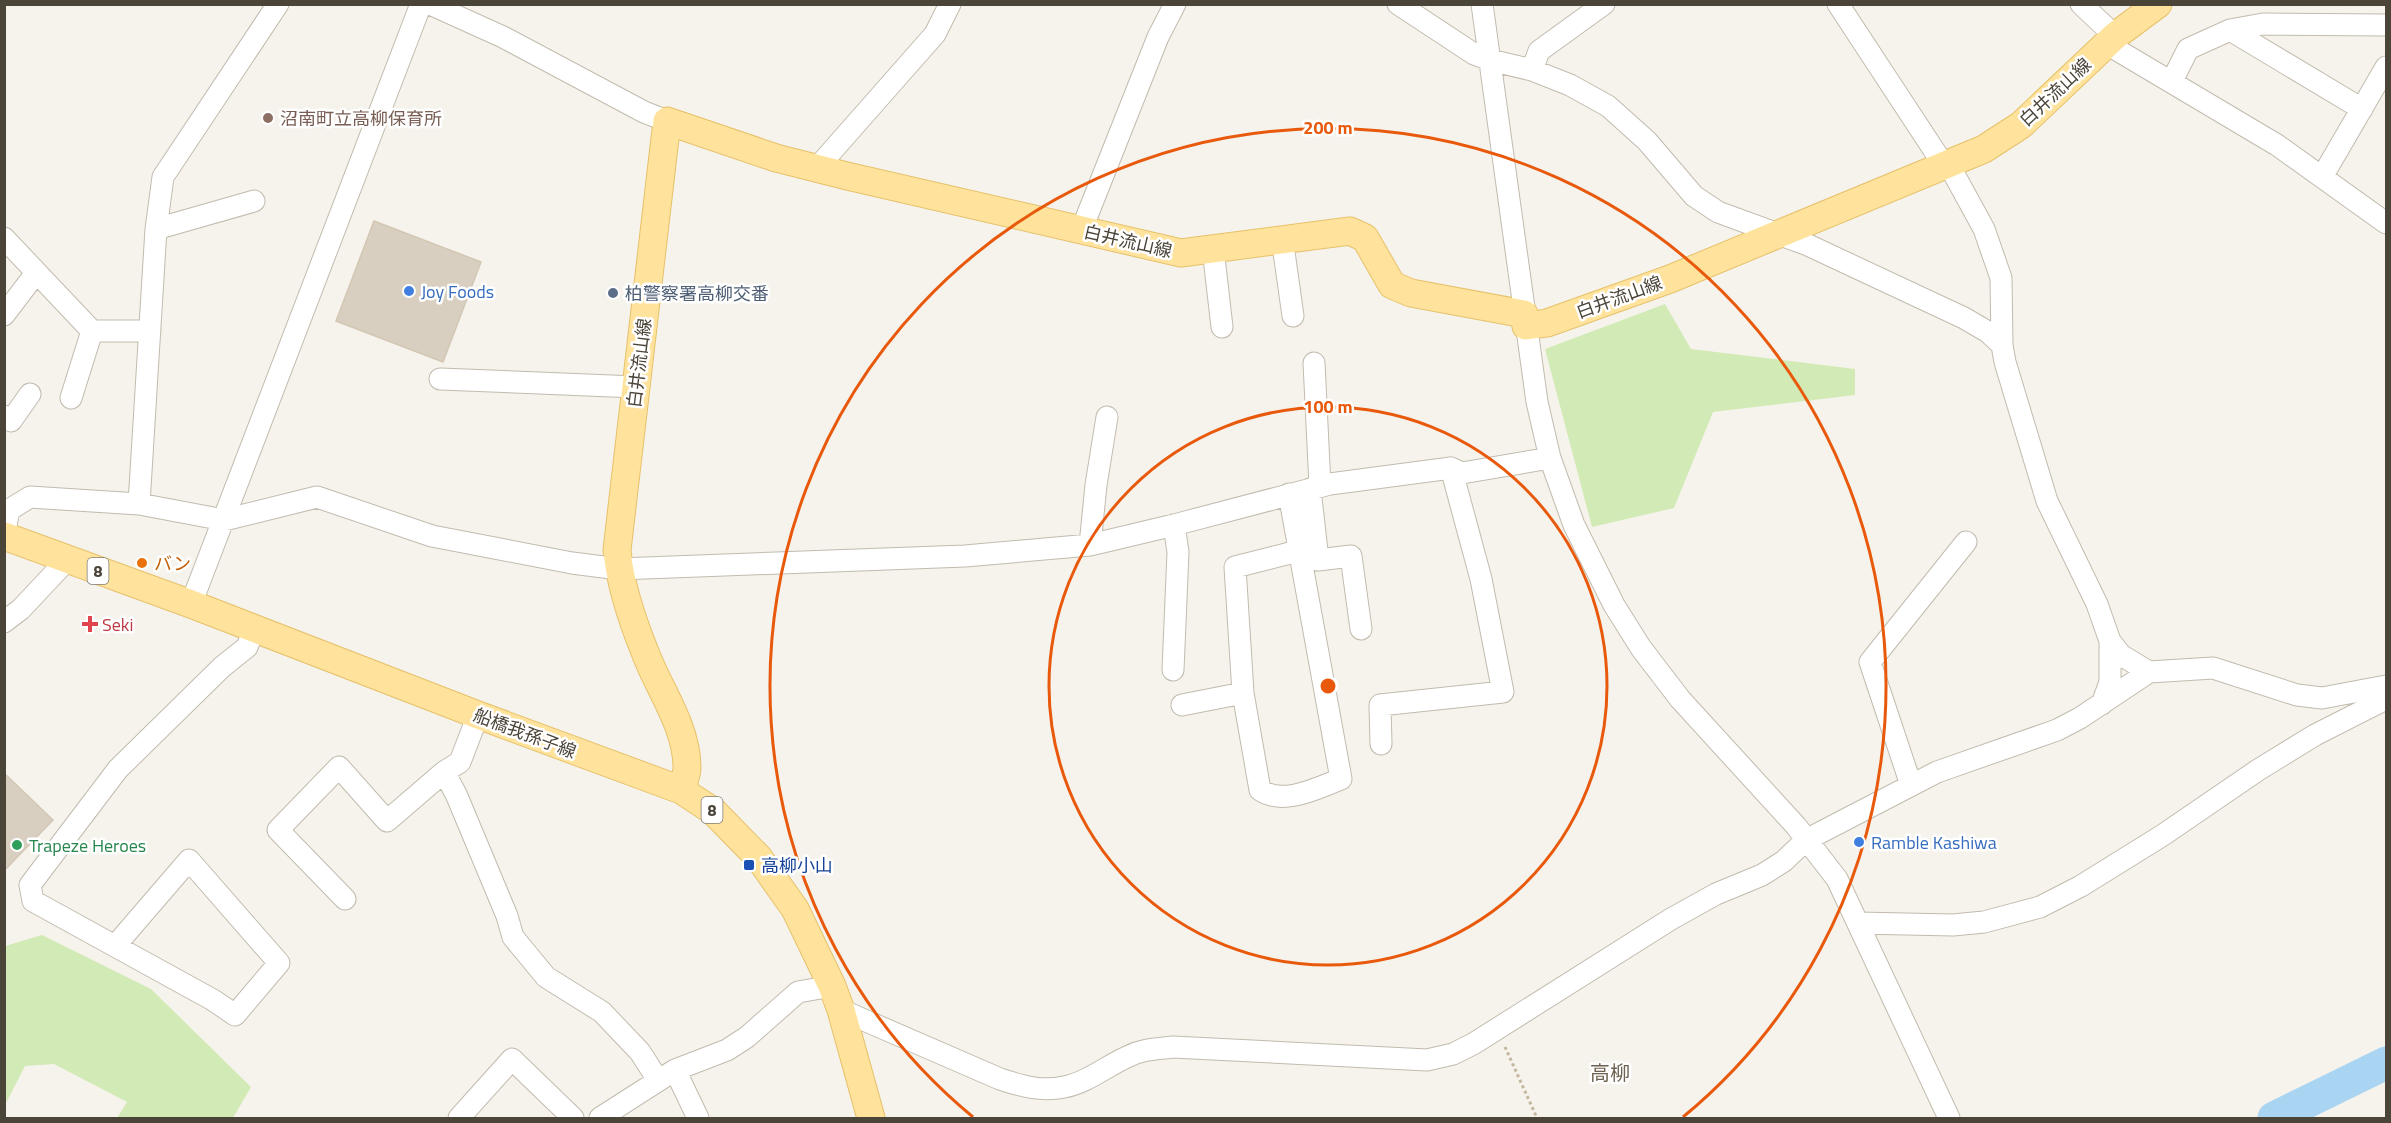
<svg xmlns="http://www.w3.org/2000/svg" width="2391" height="1123" viewBox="0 0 2391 1123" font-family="'Titillium Web','Noto Sans JP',sans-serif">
<rect width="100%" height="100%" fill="#f6f3ec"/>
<path fill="#d2eab5" d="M1665,304L1691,349L1855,369V395L1713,412L1674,508L1592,527L1545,349Z
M42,935L151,989L251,1087L233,1118H117L127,1102L54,1064L25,1066L5,1105V946Z"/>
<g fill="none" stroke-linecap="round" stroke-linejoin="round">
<path stroke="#a9d4f2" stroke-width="33" d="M2274,1118L2386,1063"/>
</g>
<path fill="#d8cfc1" stroke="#d3c7b4" stroke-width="1.5" d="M374,221L481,262L443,362L336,321Z
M4,773L53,820L4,871Z"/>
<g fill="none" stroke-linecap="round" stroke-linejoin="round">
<g stroke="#c2bbae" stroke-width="23">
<path id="minor" d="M430,4L503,37L644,112L667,121
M1398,4L1474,54L1490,60L1532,70L1570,85L1608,106L1647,141L1694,196L1718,212L1808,245L1964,318L1988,332L2002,345L2005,362L2047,501L2097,604L2110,641L2121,655L2149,672
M1482,4L1537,402L1550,458L1574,525L1614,605L1641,648L1680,699L1796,826L1837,879L1949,1118
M1838,4L1945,167
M2081,4L2115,36
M2230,30L2362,109
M2107,44L2277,145L2386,223
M1532,70L1539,51L1604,4
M2172,81L2188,49L2230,30L2263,24L2386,25
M1949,165L1984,229L2001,278L2002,345
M817,168L935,34L950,4
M2322,177L2386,67
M156,229L254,201
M1081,231L1158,37L1175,4
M4,238L92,331H150
M1282,238L1293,316
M1213,249L1222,327
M4,315L36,273
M1314,363L1320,486
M440,379L636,387
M71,398L92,331
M4,416L11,421L30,394
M1310,489L1318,560L1351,556L1361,629
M1289,494L1341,779C1317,788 1284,806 1260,790L1243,693L1235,567L1298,551
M139,504L156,229L163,177L278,4
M4,536L9,510L30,497L139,504L224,520L317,497L432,536L572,563L619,569L965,556L1090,545L1174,525L1330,484L1451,468L1462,473L1550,458
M1090,545L1096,485L1107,417
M191,604L421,4
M4,622L21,609L67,560
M1173,670L1178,552L1174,525
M2102,704L2110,682V641
M1182,705L1243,693
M1381,744L1380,705L1503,692L1481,579L1451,468
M444,772L456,794L507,916L513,937L546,977L602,1012L640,1052L658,1080
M1911,785L1870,662L1966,542
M345,899L278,830L339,767L387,821L444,772L460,762L478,715
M1858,923L1953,925L1984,922L2040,907L2081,886L2163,835L2258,770L2315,735L2386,699
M115,946L189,860L279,963L235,1015L213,1000L33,901L30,885L118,769L222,667L247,647L254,629
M841,1010L1000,1079C1021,1086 1042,1092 1064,1087C1086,1083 1107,1066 1127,1057C1142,1049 1157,1049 1173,1047L1427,1060L1453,1054L1473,1044L1671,919L1716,894L1762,875L1784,861L1806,840L1937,772L2057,730L2080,718L2149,672L2213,668L2297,695L2322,698L2386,686
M675,1070L698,1118
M459,1118L512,1059L573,1118
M600,1118L675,1070L727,1050L747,1037L798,992L832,986"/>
</g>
<g stroke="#e6c16a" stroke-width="29">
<path id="major" d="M4,536L191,604L478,715L681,790L713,811L759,858L795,909L832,986L841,1010L871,1118
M681,790C683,783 687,775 687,768C687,726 659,690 645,652C632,620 620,584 617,550L667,121L776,158L847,176L1181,253L1350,231L1365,238L1392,285L1411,293L1524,314L1526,326L1547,323L1670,279L1984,149L2021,125L2115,36L2158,4"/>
</g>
<path stroke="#c4b79f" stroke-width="3" stroke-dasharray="3 3" stroke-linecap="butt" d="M1691,4H1694
M1505,1047L1537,1118"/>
<use href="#minor" stroke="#fff" stroke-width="21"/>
<use href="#major" stroke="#ffe39c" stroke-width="27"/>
</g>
<g fill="none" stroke="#e8590c" stroke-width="3">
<circle cx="1328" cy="686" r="279"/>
<path d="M973 1117A558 558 0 1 1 1683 1117"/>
</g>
<circle fill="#8d6e63" stroke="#fff" stroke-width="2" cx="268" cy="118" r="6"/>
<g fill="#3f7fe0" stroke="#fff" stroke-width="2">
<circle cx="409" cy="291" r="6"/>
<circle cx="1859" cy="842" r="6"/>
</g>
<circle fill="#5c6f8a" stroke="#fff" stroke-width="2" cx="613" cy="293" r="6"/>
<circle fill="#e8710a" stroke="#fff" stroke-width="2" cx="142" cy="563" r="6"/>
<path fill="#e0444e" stroke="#fff" stroke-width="2" d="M87 615h6v6h6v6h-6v6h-6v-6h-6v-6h6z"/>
<circle fill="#2e9e5b" stroke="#fff" stroke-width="2" cx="17" cy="845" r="6"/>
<rect fill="#1a4fb4" stroke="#fff" stroke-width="2" x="743" y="859" width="12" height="12" rx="3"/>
<g text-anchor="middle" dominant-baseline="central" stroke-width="5" stroke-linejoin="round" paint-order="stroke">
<g fill="#fff" stroke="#817c74" stroke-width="1.5">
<rect x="87.5" y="558" width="21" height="26" rx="4.5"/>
<rect x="701.5" y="797" width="21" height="26" rx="4.5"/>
</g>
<g font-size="16" font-weight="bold" fill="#4b4439">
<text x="98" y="571">8</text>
<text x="712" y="810">8</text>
</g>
<g font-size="18" fill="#4b4439" stroke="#fff">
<text transform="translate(2055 92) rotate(-43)">白井流山線</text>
<text transform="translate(1128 241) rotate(13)">白井流山線</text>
<text transform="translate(1619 297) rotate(-20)">白井流山線</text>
<text transform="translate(639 363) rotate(-83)">白井流山線</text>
<text transform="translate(525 733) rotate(21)">船橋我孫子線</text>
</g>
<g font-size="18" fill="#785e54" stroke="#fff" text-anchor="start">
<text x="280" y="118">沼南町立高柳保育所</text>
</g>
<g font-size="18" fill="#366cbe" stroke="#fff" text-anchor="start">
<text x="421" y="291">Joy Foods</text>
<text x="1871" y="842">Ramble Kashiwa</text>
</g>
<g font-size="18" fill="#4e5e75" stroke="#fff" text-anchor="start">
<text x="625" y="293">柏警察署高柳交番</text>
</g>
<g font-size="18" fill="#c56008" stroke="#fff" text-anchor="start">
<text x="154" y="563">バン</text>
</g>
<g font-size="18" fill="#be3a42" stroke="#fff" text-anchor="start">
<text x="102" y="624">Seki</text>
</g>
<g font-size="18" fill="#27864d" stroke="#fff" text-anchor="start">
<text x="29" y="845">Trapeze Heroes</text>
</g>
<g font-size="18" fill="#164399" stroke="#fff" text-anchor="start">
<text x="761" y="865">高柳小山</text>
</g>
<g font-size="20" fill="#6e6250" stroke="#fff">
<text x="1610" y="1072">高柳</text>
</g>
</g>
<circle cx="1328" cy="686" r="9" fill="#e8590c" stroke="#fff" stroke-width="3"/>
<g font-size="18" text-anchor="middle" font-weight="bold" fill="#e8590c" stroke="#fff" stroke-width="5" stroke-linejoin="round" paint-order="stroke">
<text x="1328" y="134">200 m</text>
<text x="1328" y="413">100 m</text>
</g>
<rect width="2391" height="1123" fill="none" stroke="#4b4439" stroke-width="12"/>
</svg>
